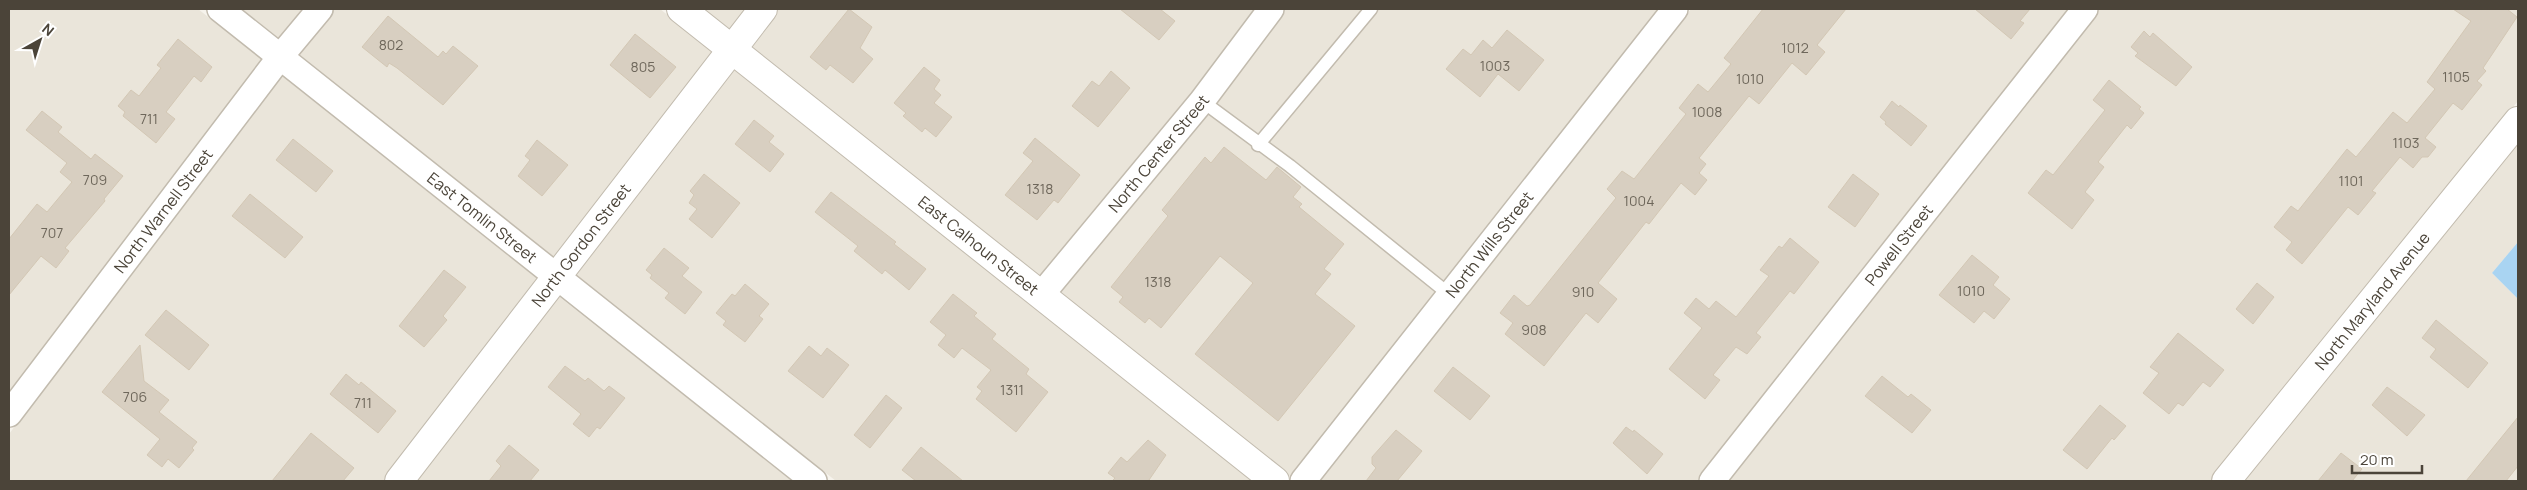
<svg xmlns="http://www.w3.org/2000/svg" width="2527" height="490" viewBox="0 0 2527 490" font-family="Manrope,sans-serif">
<rect width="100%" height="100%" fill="#f6f3ec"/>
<path fill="#eae5da" d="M9,9H198L263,60L9,394Z
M242,9H304L280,39Z
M335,9H660L714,52L555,258L298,54Z
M703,9H748L731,30Z
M778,9H1256L1193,94L1040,277L749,45Z
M1286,9H1660L1291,477L1059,292L1212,109Z
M1691,9H2069L1697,481H1319Z
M2100,9H2518V101L2211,481H1727Z
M733,67L1253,481H836L574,273Z
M281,75L539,280L384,481H9V434Z
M2518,140V242L2492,273L2518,299V481H2242Z
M557,295L792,481H414Z"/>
<path fill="#a9d4f2" d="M2518,242V299L2492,273Z"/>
<path fill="#d8cfc1" stroke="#d3c7b4" d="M849,9L872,27L860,48L873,59L853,83L830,65L826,70L810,57Z
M1120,9H1160L1175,21L1159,40Z
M1763,9H1846L1817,45L1825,52L1806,75L1792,63L1759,104L1749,96L1699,158L1706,164L1699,173L1707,180L1695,195L1681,183L1649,224L1646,222L1598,283L1617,299L1598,323L1586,313L1544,366L1505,334L1513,323L1500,313L1514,295L1527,306L1530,305L1616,198L1607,189L1622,171L1634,179L1686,114L1679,108L1698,84L1708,92L1731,64L1724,58Z
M1975,9H2030L2020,21L2024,23L2011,39Z
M2453,9H2507L2517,17L2483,68L2486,71L2477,81L2482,85L2462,110L2453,103L2425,138L2436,147L2428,157H2422L2413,168L2400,157L2372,191L2376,193L2358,215L2348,207L2302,264L2286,250L2292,242L2274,227L2291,206L2298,211L2347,149L2356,157L2393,112L2407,123L2435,89L2427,82L2471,21Z
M388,16L438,57L443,51L446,54L453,46L478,66L443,105L397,68L389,63L387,67L362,47Z
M1507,30L1544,60L1519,91L1498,74L1480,97L1446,69L1463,49L1471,55L1483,40L1492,48Z
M2144,31L2150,37L2153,33L2192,67L2176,86L2135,56L2138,53L2131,47Z
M635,34L676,67L650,98L610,65Z
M178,39L212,67L201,82L194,76L166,112L175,119L156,143L123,116L125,112L118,106L131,90L139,96L161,68L157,65Z
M924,67L940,80L934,89L941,95L934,103L952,117L936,137L925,128L922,132L903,116L906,113L894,103Z
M1111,71L1130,88L1098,127L1072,106L1092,81L1099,86Z
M2109,80L2141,107L2139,109L2144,113L2131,129L2127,125L2098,162L2104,167L2085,192L2094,200L2072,229L2028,193L2046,170L2053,175L2105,110L2093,100Z
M1892,101L1899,107L1900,105L1927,126L1911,146L1885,124L1886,122L1880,117Z
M42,111L62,127L58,132L91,159L95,154L123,176L104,199L105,201L65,248L69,251L56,268L41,256L9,295V239L37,204L47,212L72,182L60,172L67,163L26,130Z
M754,120L774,136L769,142L784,154L770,172L735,144Z
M1035,138L1080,175L1058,203L1054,200L1037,220L1005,195L1033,161L1023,153Z
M293,139L333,171L316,192L276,160Z
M537,140L568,165L542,196L518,176L530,160L525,156Z
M1224,147L1266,180L1277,167L1301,187L1293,197L1302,204L1299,207L1344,244L1324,269L1331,274L1315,294L1355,326L1278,421L1195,354L1253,283L1220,256L1161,328L1149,318L1145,323L1119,302L1123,297L1111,287L1168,216L1162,210L1205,157L1211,163Z
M704,174L740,203L712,238L689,219L697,209L689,203L694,195L690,191Z
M1853,174L1879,194L1855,227L1828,207Z
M831,192L896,242L894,244L926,269L909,290L885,270L882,274L854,251L858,246L815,212Z
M250,194L303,237L285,258L232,216Z
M1790,238L1819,262L1794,294L1790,291L1756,333L1761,337L1747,354L1736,347L1713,375L1720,380L1705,399L1669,369L1702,328L1684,313L1696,298L1709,309L1716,301L1736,317L1769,276L1760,270L1779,246L1782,248Z
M664,248L689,268L682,276L702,292L685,314L665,298L669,293L650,278L652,275L646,270Z
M1972,255L1999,277L1993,285L2010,299L1994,319L1984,311L1974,323L1939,295Z
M444,270L466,287L443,316L447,320L424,347L399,326Z
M2257,283L2274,297L2253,324L2236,309Z
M745,284L769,304L759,316L763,319L745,342L723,325L726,321L716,313L732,294L735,296Z
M953,294L977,313L974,316L996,334L992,339L1029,369L1026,374L1048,392L1016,432L976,399L982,391L977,387L991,370L962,348L954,358L938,345L946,335L930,322Z
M166,310L209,345L189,370L145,335Z
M2436,320L2488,363L2468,388L2430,357L2436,349L2422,338Z
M2178,333L2224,370L2210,387L2203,382L2183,406L2178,403L2169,414L2143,393L2159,373L2150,367Z
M140,345L144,381L169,400L159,412L197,442L192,448L194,450L179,468L168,459L162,467L147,455L160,439L102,392Z
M809,346L821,356L827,348L849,365L823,398L788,371Z
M565,366L585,381L588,378L604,391L609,386L625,398L600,429L597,427L589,437L573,424L581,414L548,387Z
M1453,367L1490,396L1470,420L1434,391Z
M346,374L359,385L361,382L396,411L378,433L330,394Z
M1882,376L1908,397L1911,394L1931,410L1912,433L1865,396Z
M2387,387L2425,415L2407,436L2372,405Z
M886,395L902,408L870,448L854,435Z
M2100,405L2126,426L2114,440L2112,438L2087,469L2063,450Z
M2518,417V466L2506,481H2466Z
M1626,427L1633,432L1634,430L1663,454L1647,474L1613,443Z
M1396,430L1422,451L1397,481H1366L1376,468L1372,464V457Z
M311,433L354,468L343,481H272Z
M1148,440L1166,455L1149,480L1151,481H1112L1115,478L1108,473L1121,457L1127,462Z
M509,445L539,470L530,481H489L501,466L496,461Z
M921,447L963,481H916L902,470Z
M2341,453L2362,469L2352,481H2318Z"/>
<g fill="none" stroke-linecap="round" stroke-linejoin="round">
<g stroke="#c2bbae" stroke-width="15">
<path id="service" d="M1202,101L1290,166L1450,295
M1258,145L1371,9"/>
</g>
<g stroke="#c2bbae" stroke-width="28">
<g id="minor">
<path id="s1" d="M220,9L814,481"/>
<path id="s2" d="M1041,295L1202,101L1271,9"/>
<path id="s3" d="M9,414L280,57L320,9"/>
<path id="s4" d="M1303,481L1675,9"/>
<path id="s5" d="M1712,481L2085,9"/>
</g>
</g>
<g stroke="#c2bbae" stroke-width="30">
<g id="tertiary">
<path id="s6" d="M681,9L1275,481"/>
<path id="s7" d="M399,481L763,9"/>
<path id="s8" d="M2226,481L2518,121"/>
</g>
</g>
<use href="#service" stroke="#fff" stroke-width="12"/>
<use href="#minor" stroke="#fff" stroke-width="25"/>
<use href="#tertiary" stroke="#fff" stroke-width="28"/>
</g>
<g text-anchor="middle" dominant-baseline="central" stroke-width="5" stroke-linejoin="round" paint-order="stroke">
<g font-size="14" fill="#6e675b">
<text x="391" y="44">802</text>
<text x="1795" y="47">1012</text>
<text x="1495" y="65">1003</text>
<text x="643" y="66">805</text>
<text x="2456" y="76">1105</text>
<text x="1750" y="78">1010</text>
<text x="1707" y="111">1008</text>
<text x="149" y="118">711</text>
<text x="2406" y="142">1103</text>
<text x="95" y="179">709</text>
<text x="2351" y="180">1101</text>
<text x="1040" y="188">1318</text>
<text x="1639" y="200">1004</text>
<text x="52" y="232">707</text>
<text x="1158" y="281">1318</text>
<text x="1971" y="290">1010</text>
<text x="1583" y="291">910</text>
<text x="1534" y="329">908</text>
<text x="1012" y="389">1311</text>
<text x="135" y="396">706</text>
<text x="363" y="402">711</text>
</g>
<g font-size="16" fill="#4b4439" stroke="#fff">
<text stroke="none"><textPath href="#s2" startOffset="184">North Center Street</textPath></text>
<text stroke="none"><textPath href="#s3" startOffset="255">North Warnell Street</textPath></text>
<text stroke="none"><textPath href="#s1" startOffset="335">East Tomlin Street</textPath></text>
<text stroke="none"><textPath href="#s7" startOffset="298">North Gordon Street</textPath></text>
<text stroke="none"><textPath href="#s6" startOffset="380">East Calhoun Street</textPath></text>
<text stroke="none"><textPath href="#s4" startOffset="301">North Wills Street</textPath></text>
<text stroke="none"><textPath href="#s5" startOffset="301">Powell Street</textPath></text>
<text stroke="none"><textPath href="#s8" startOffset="232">North Maryland Avenue</textPath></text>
</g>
</g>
<rect width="2527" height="490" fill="none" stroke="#4b4439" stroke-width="20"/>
<g transform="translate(40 40) rotate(39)" stroke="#ffffff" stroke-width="4" paint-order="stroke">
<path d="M0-4L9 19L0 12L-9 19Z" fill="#4b4439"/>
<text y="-8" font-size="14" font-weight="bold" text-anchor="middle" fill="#4b4439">N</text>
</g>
<path d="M2352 465v8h70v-8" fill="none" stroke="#4b4439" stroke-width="2.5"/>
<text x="2360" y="465" font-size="15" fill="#4b4439" stroke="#ffffff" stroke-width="4" paint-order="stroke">20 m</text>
</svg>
